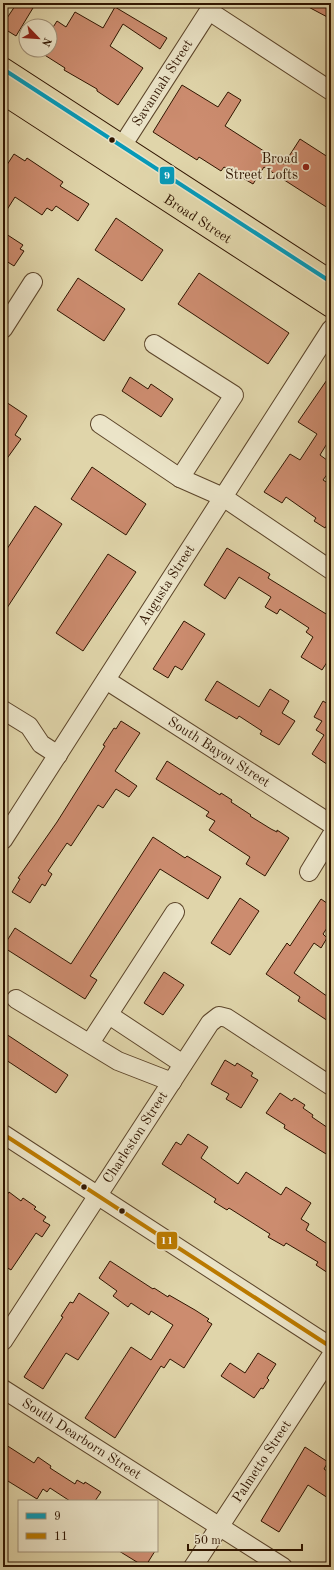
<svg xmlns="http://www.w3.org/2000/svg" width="334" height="1570" viewBox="0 0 334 1570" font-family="'Old Standard TT',serif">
<rect width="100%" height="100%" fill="#e0d5aa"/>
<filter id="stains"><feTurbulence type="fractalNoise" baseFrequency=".005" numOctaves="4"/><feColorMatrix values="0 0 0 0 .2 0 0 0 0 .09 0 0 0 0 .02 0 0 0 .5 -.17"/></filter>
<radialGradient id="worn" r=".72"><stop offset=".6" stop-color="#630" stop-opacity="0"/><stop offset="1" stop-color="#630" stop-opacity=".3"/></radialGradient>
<path fill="#cc8c6f" stroke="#301500" d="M17,3H36L16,36L3,28V24Z
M301,3H331V19Z
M115,7L167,38L160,49L123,24L110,46L143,68L118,105L97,91V89L64,70L65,68L43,54L46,50H50V32L57,21L66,27L75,12L103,28Z
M182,85L218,107L228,92L241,100L225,126L284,164L300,139L331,159V210L264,167L253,184L224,167L221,171L199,157L197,160L153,132Z
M14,154L25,161L27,158L63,182L60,186L89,204L78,221L56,206L52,211L47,208L42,215L15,197L3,216V171Z
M116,218L163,250L142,281L95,250Z
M3,232L23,245L20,249L24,251L14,266L3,259Z
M199,273L289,333L268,364L178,304Z
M78,278L125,309L104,341L57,310Z
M331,374V437L320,455L331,463V469L323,480L331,485V519L325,528L314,521L316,518L286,497L282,503L264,492L290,454L300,460L317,434L298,422Z
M130,377L148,389L151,384L173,399L161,417L122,391Z
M3,400L27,416L15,435L21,439L3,464Z
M92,467L146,504L126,535L71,499Z
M35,506L62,524L3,614V555Z
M227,548L270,574L268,578L331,617V656L322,670L301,657L313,637L306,632L309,628L280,609L277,614L265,607L271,597L239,577L225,599L204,585Z
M108,554L136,572L83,651L56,633Z
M184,621L205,634L182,670L175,666L168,678L153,669Z
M217,681L259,707L270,689L289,701L282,713L295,721L279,745L260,734L262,731L239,716L237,719L205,700Z
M323,701L331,706V767L312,754L324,735L316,730L322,721L314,717Z
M121,721L140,733L115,771L137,786L129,797L116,789L103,808L98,805L71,846L67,843L48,871L52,874L45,886L42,884L30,903L12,892L20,879L18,878L57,822L105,746L103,745L114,728L116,729Z
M167,761L220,795L221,793L232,800L231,802L251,815L250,816L271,829L277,832V830L289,838L265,876L246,864L250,857L209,830L215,821L206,816L209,812L156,779Z
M153,837L185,858L187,856L221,877L208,899L160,869L90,976L97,980L85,999L3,947L15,928L71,964Z
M240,898L259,911L230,955L211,943Z
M321,899L331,906V922L323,934L327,938L321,948L314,943L294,973L331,999V1023L298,1001L300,997L266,974L287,943L290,946Z
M164,972L184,985L163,1015L144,1003Z
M3,1032L68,1075L56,1093L3,1058Z
M225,1060L235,1066L237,1063L253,1073L251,1076L258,1080L241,1108L226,1099L229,1094L211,1084Z
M280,1093L292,1101L294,1098L305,1105L303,1108L313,1115L312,1117L331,1130V1157L284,1128L285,1125L266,1113Z
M188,1134L208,1147L201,1158L238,1184L246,1172L281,1195L286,1187L311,1203L301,1219L309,1224L306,1230L329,1245L331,1242V1275L316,1265L318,1262L286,1243L284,1246L268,1237L270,1234L229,1208L227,1210L214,1202L216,1199L162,1164L176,1142L181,1145Z
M9,1192L21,1201L23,1198L36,1207L34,1209L46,1217L43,1221L50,1225L42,1237L36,1233L11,1270L3,1265V1201Z
M110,1261L153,1289L154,1288L168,1297L169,1295L195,1310L209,1319L207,1321L212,1324L184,1368L170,1359L164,1368L161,1366L115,1438L85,1418L131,1347L151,1360L173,1325L151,1311L149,1315L131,1303L128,1307L113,1296L117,1291L99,1278Z
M79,1293L109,1313L78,1360L66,1353L43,1389L24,1377L63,1317L61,1316L70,1302L73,1303Z
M258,1353L276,1364L267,1378L269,1380L263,1389L261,1388L254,1398L221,1376L230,1363L245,1373Z
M3,1443L34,1463L38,1457L51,1466L50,1468L75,1484L77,1480L84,1484L85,1482L101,1492L95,1501H70L50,1488L47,1492L43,1489L37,1499L3,1478Z
M305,1447L328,1462L324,1469L331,1474V1500L308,1485L279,1532L261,1521Z
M119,1551H155L145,1567Z"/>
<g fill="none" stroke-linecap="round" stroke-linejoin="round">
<g stroke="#5c452a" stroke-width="20">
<g id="minor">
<path d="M209,11L331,91"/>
<path id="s1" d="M115,157L214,3"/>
<path d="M3,329L33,282"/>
<path d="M154,344L234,395L180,478"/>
<path d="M100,424L180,478L223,497L331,570"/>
<path id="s2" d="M106,680L331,824"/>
<path d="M3,710L29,726L41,744L58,755"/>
<path id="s3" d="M3,840L331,329"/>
<path d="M309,872L331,836"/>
<path d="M16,999L118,1061L172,1082"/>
<path d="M109,1015L183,1064"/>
<path d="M90,1043L175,912"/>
<path d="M3,1134L331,1347"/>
<path id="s4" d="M3,1341L210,1023L219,1016L227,1018L331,1086"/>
<path id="s5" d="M3,1389L283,1567"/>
<path id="s6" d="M193,1567L331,1356"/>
</g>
</g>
<g stroke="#301500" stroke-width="24">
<g id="major">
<path d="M3,69L331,282"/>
<path id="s7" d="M3,93L331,306"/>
</g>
</g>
<use href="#minor" stroke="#ebe4c8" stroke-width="18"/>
<use href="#major" stroke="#e0d5aa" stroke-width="22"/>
<g stroke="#ebe4c8" stroke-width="7">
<path id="bus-1" d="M3,69L331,282"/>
</g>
<g stroke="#ebe4c8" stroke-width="7">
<path id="bus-2" d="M3,1134L331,1347"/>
</g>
<use href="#bus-1" stroke="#059ab9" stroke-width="4"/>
<use href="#bus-2" stroke="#bb7a00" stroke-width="4"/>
</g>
<g fill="#301500" stroke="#ebe4c8" stroke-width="1.5">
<circle cx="112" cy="140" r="3.5"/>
<circle cx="84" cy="1187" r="3.5"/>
<circle cx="122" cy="1211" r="3.5"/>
</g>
<circle fill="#8f2418" stroke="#ebe4c8" stroke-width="1.5" cx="306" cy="167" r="4"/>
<g text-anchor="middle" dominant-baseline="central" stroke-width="3.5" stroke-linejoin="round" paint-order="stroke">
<g font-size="14" fill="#301500" stroke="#ebe4c8">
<text stroke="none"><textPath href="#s1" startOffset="88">Savannah Street</textPath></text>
<text stroke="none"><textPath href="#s7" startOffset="232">Broad Street</textPath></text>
<text stroke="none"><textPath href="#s3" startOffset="303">Augusta Street</textPath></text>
<text stroke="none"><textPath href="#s2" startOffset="134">South Bayou Street</textPath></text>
<text stroke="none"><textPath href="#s4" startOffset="243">Charleston Street</textPath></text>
<text stroke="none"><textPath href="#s5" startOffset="93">South Dearborn Street</textPath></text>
<text stroke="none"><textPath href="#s6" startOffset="126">Palmetto Street</textPath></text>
</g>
<g font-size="14" fill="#301500" stroke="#ebe4c8" text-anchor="end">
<text x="298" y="159">Broad<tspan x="298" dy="16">Street Lofts</tspan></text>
</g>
</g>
<g stroke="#ebe4c8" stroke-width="1.5">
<rect x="159" y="166" width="16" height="19" rx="4" fill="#059ab9"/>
<rect x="156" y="1231" width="22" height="19" rx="4" fill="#bb7a00"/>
</g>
<g font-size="11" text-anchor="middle" font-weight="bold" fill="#fff">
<text x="167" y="179">9</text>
<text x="167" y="1244">11</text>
</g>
<rect width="334" height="1570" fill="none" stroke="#e0d5aa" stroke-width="16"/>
<rect x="4" y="4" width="326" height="1562" fill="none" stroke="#301500" stroke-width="2"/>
<rect x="8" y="8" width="318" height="1554" fill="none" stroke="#301500"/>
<rect x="18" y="1500" width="140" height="52" fill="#ebe4c8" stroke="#a09178"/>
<rect x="26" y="1513" width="20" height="6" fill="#059ab9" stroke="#a09178"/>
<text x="54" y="1520" font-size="12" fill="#301500">9</text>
<rect x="26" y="1533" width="20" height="6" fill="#bb7a00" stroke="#a09178"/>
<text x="54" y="1540" font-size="12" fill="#301500">11</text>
<g transform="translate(38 38) rotate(115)"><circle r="19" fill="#ebe4c8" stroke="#a09178"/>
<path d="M0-3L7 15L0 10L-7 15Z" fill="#8f2418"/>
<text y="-6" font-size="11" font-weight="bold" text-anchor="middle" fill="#301500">N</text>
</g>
<path d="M188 1544v6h114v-6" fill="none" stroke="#301500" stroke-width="2"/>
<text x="194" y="1544" font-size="12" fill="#301500" stroke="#ebe4c8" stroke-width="3" paint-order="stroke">50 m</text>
<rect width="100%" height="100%" filter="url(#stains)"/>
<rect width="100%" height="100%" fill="url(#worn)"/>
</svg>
